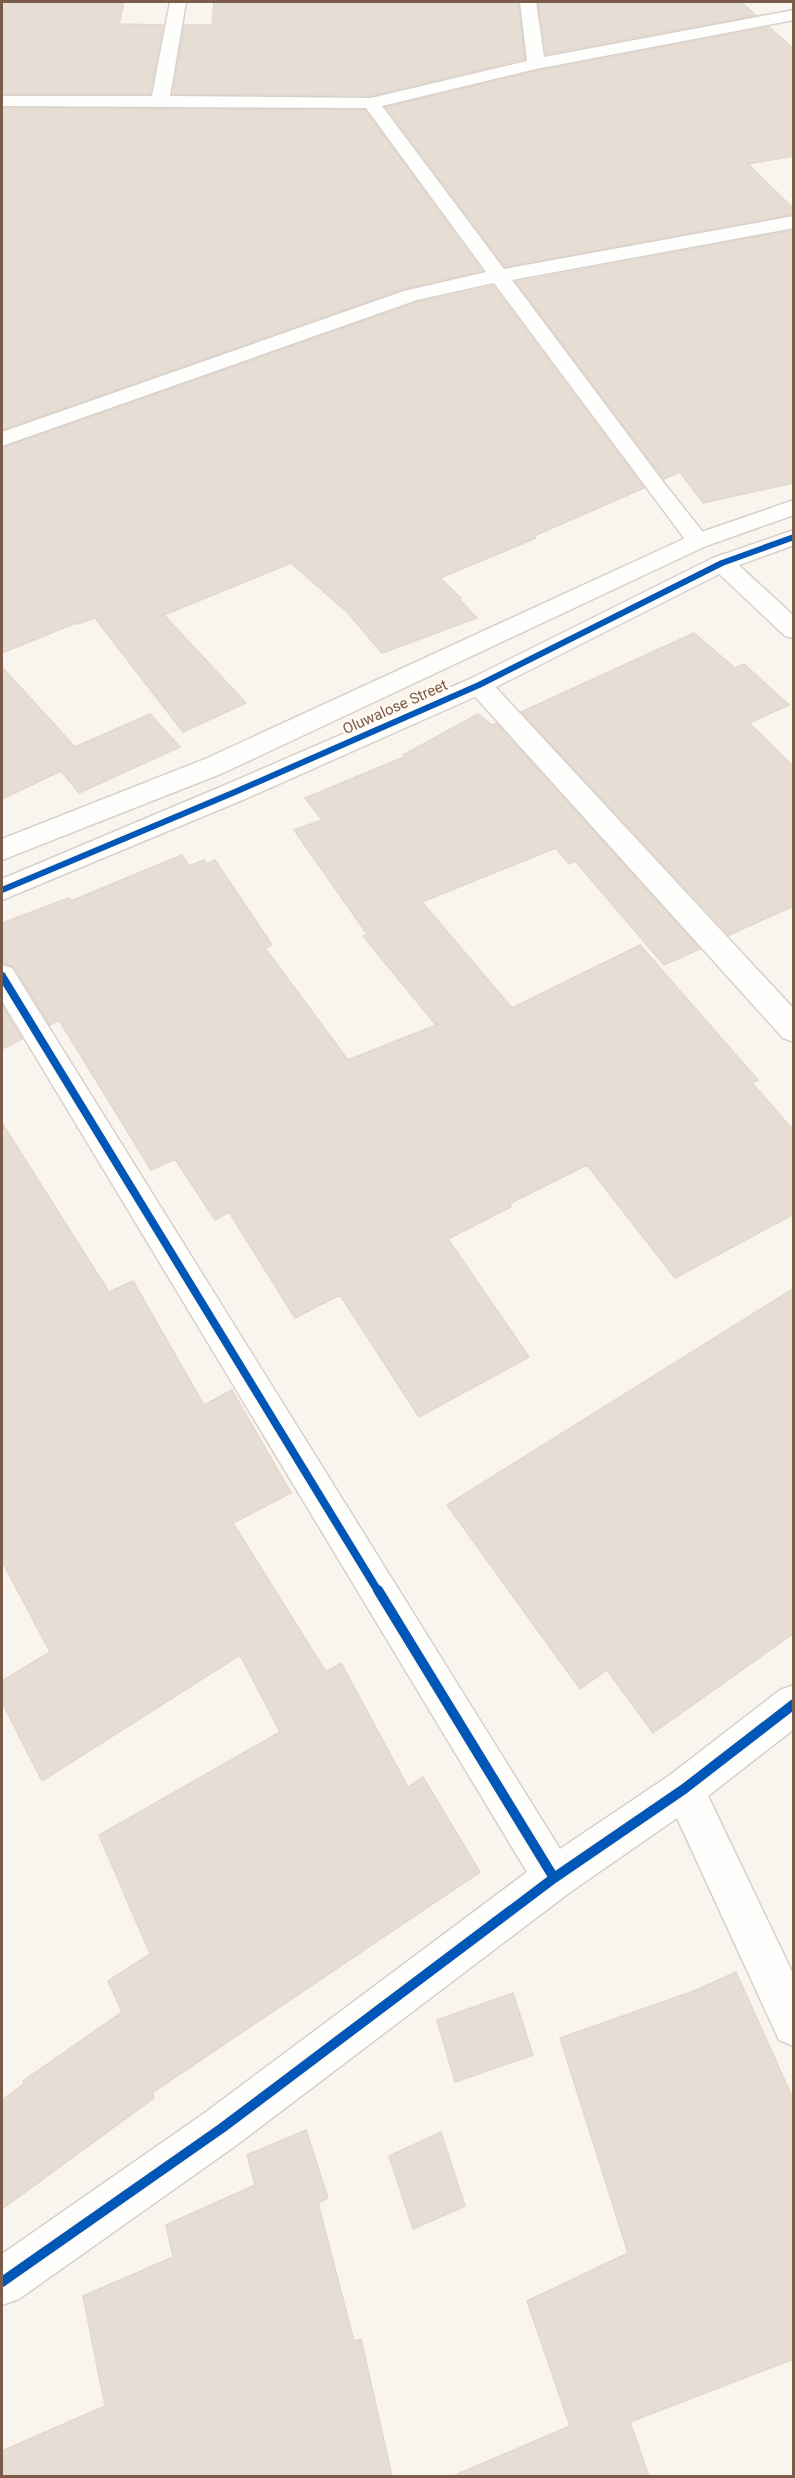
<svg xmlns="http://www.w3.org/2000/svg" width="795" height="2478" viewBox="0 0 795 2478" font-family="Roboto,sans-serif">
<rect width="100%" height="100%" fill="#f9f5ee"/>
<path fill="#e6ddd5" stroke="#e3d8cf" stroke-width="1.5" d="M2,2H124L119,24L163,25L150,94H2Z
M214,2H518L525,59L371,96L173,94L184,25H212Z
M538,2H741L756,15L546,54Z
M769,27L794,49V156L748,164L794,209V214L505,267L386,107L536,71Z
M2,108L365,110L482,271L403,289L2,430Z
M794,230V483L703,503L680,472L664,479L516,282Z
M493,286L644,488L534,536L536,538L440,578L461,598L459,599L477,618L382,653L348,613L291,563L164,615L246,703L183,732L95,618L78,624L76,623L2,653V448L418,302Z
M694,633L735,668L744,664L789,705L749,723L794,767V906L729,935L521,712Z
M2,667L75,747L150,714L180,747L79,793L61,771L2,799Z
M478,714L492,725L496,723L700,949L664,965L575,861L569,864L556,848L422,902L512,1008L640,945L758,1080L752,1083L794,1131V1214L675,1278L587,1165L509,1204L511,1207L448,1239L529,1357L419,1417L340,1295L295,1318L229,1212L215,1220L175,1159L151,1170L59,1020L50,1025L14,967L2,963V923L69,898L71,901L182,855L189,866L204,860L206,864L215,860L272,945L265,948L348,1060L436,1025L363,936L367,934L294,830L322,820L305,798L404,757L403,755Z
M2,1005L22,1039L2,1049Z
M2,1123L109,1292L133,1281L204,1405L232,1390L291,1493L233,1523L326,1672L341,1663L408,1787L423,1777L480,1872L152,2093L154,2098L2,2209V2100L24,2084L23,2081L122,2012L108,1981L150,1954L99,1835L280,1732L240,1655L42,1781L2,1702V1681L50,1652L2,1561Z
M794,1288V1633L653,1733L607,1670L580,1689L447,1505Z
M736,1972L794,2101V2359L630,2422L649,2476H453L570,2426L527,2301L628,2253L560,2038L694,1991Z
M513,1993L533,2055L455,2082L437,2020Z
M306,2130L328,2198L318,2203L354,2341L361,2339L392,2476H2V2451L105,2406L83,2296L173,2257L166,2225L255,2185L247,2155Z
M441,2132L465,2206L413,2229L389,2156Z"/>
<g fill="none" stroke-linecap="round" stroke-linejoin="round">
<g stroke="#d8d0ca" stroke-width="3">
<path id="street" d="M170,2H186L170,96L371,98L527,61L520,2H536L544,57L794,10V20L536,69L382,106L504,269L794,216V228L512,280L664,483L706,536L710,541L706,546L698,548L690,546L494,283L417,300L2,446V432L404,291L486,272L366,108L2,106V96H152Z
M722,555L731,558L794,616V638L785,636L713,568L710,563L713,558Z
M479,676L488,679L794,1009V1042L783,1038L470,691L466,685L470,679Z
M2,965L12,968L560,1849L670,1775L780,1690L794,1685V1729L708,1796L794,1976V2046L779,2040L677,1818L569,1893L238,2144L19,2299L2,2305V2254L206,2112L527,1872L2,1001Z"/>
</g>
<g stroke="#d9d0c9" stroke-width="3">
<path id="secondary" d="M794,500V515L706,546L223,773L2,860V839L205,759L690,536Z
M794,530V545L731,568L488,691L245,799L2,900V879L225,785L470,679L713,558Z"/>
</g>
<use href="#street" fill="#fefefc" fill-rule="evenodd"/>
<use href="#secondary" fill="#fefefc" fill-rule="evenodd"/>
<g stroke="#fff9f1" stroke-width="9">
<path id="cycleway-far2" d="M2,890L235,792L479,685L722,563L794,537"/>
</g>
<g stroke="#fff9f1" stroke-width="11">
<path id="cycleway-far1" d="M2,976L378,1591"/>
</g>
<g stroke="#fff9f1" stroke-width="14">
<path id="cycleway" d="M378,1590L554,1878
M2,2282L222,2128L554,1878L684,1789L794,1704"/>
</g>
<use href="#cycleway-far2" stroke="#0057b8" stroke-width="6"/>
<use href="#cycleway-far1" stroke="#0057b8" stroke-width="8"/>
<use href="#cycleway" stroke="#0057b8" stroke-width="10"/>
</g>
<g text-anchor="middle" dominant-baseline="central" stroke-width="4.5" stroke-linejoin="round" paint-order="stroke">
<g font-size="15" fill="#7b5b49" stroke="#fff9f1">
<text transform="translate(395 707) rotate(-24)">Oluwalose Street</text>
</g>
</g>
<rect width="795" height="2478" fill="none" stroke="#7b5b49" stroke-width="6"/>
</svg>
